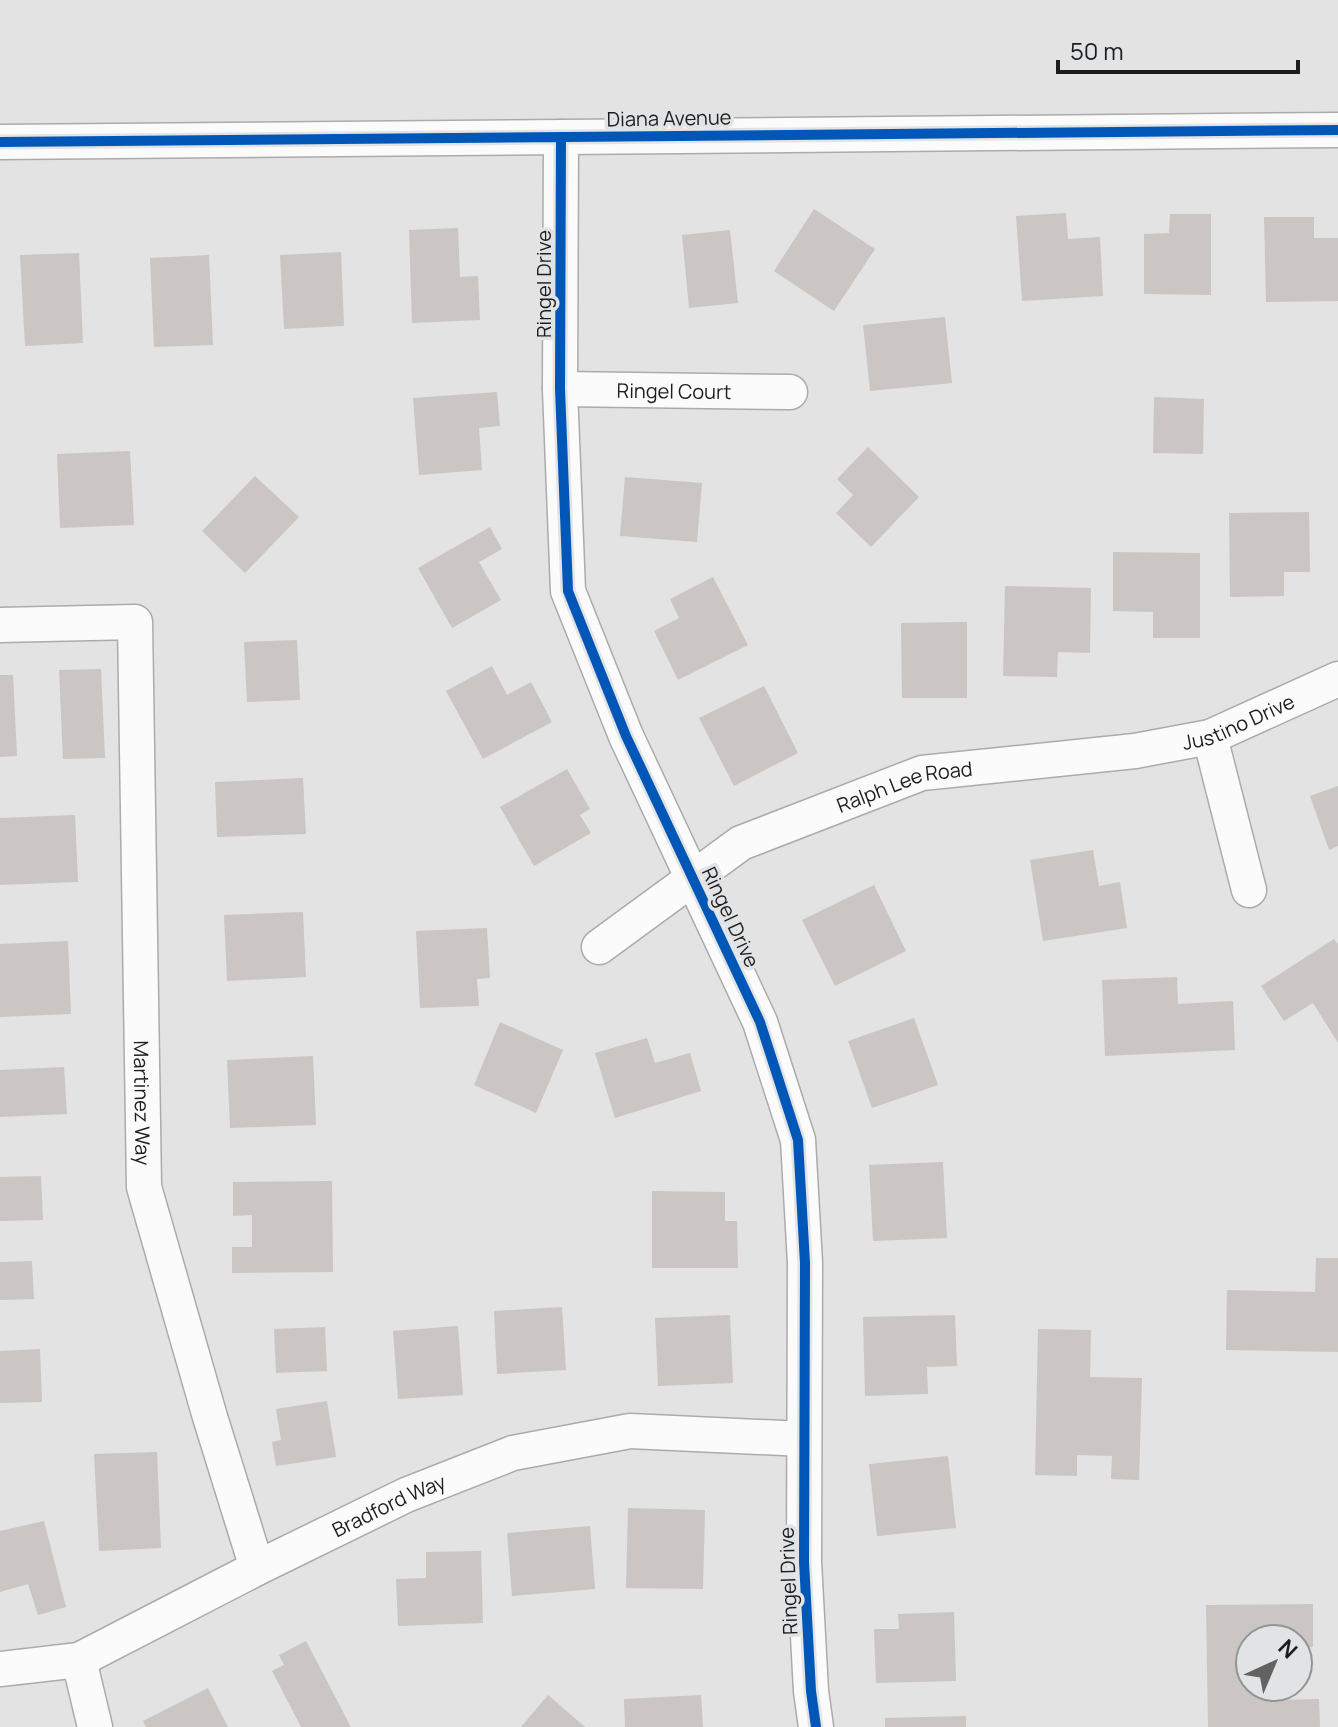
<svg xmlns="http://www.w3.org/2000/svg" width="1338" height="1727" viewBox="0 0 1338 1727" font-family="Manrope,sans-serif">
<rect width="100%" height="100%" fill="#e3e3e3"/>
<path fill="#cbc5c4" d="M814,209L875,249L834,311L774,271Z
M1066,213L1068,239L1100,237L1103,296L1022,301L1016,216Z
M1170,214H1211V295L1144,294V234L1169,233Z
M1264,217H1314V238H1338V301L1266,302Z
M458,228L460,277L478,276L480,320L412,323L409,230Z
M730,230L738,303L689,308L682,235Z
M341,252L344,326L284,329L280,255Z
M79,253L83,343L25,346L20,255Z
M209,255L213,345L154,347L150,258Z
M945,317L952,383L870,391L863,325Z
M497,392L500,426L479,428L482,470L419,475L413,398Z
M1154,397L1204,399L1203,454L1153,453Z
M868,447L919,497L871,547L836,513L853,495L837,479Z
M130,451L134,525L60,528L57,454Z
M255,476L299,517L245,573L202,531Z
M625,477L702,483L697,542L620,536Z
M1309,512L1310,572H1284V596L1230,597L1229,513Z
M490,527L502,549L479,562L501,600L452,628L418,568Z
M1113,552L1200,553V638H1153V612L1113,611Z
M713,577L748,645L678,680L654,631L679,618L670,599Z
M1005,586L1091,588L1090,653L1058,652L1057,677L1003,676Z
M967,622V698H902L901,623Z
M297,640L300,700L247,702L244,642Z
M492,666L507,695L531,682L552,722L483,759L446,691Z
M101,669L105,758L63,759L59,670Z
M0,675H13L17,756L0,757Z
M764,686L798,753L734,786L699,718Z
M567,769L590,809L580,815L591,833L534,866L500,807Z
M303,778L306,834L217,837L215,782Z
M1338,786V846L1329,850L1310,796Z
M75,815L78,882L0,885V818Z
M1093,850L1099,886L1120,882L1127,928L1043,941L1030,860Z
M874,885L906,951L835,986L802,920Z
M303,912L306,977L227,981L224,915Z
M487,928L490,978L477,979L479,1006L420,1008L416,931Z
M1334,939L1338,944V1043L1313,1003L1284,1021L1261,986Z
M68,941L71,1014L0,1017V944Z
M1177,977L1178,1004L1233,1001L1235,1050L1105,1056L1102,980Z
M914,1018L938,1085L872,1108L848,1041Z
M500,1022L563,1050L536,1113L474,1085Z
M647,1038L655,1063L690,1053L701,1091L615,1118L595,1053Z
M313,1056L316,1125L230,1128L227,1060Z
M64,1067L67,1114L0,1117V1070Z
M943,1162L947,1238L873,1241L869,1165Z
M41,1176L43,1220L0,1221V1177Z
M332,1181L333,1272L232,1273V1247H252V1215L233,1216V1182Z
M652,1191L725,1192V1221H737L738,1268H652Z
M1316,1258H1338V1352L1226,1350L1227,1290L1315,1292Z
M32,1261L34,1299L0,1300V1262Z
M562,1307L566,1370L497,1374L494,1311Z
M730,1315L733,1383L658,1386L655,1318Z
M955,1315L957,1366L927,1367L928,1394L865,1396L863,1317Z
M458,1326L463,1395L398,1399L393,1331Z
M325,1327L327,1371L276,1373L274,1329Z
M1038,1329L1091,1330L1090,1377L1142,1378L1139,1480L1111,1479L1112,1456L1077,1455V1476L1035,1475Z
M40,1349L42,1402L0,1403V1351Z
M327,1401L336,1457L276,1466L272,1442L281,1440L276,1409Z
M157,1452L161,1548L99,1551L94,1454Z
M948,1456L956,1528L877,1536L869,1464Z
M628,1508L705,1510L703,1589L626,1588Z
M44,1521L66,1607L38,1615L28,1584L0,1592V1531Z
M590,1526L595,1589L512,1596L507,1533Z
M481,1551L483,1623L398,1626L396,1579L426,1578V1552Z
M1313,1604V1647L1298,1648V1639H1250V1687H1277V1700L1319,1699L1320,1727H1208L1206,1605Z
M954,1612L956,1681L876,1683L874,1629H899L898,1614Z
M306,1641L351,1727H301L272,1671L284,1665L279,1655Z
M208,1688L228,1727H146L143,1721Z
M548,1695L585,1727H521Z
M701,1695L703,1727H625L624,1699Z
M966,1716V1727H885V1718Z"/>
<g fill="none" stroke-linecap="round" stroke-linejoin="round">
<g stroke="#ababab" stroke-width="37">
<g id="minor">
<path d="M561,137L560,389L568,591L626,736L760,1022L798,1140L805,1263L804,1562L811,1691L816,1727"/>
<path d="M0,142L1338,130"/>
<path id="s1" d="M560,389L790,392"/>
<path id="s2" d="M0,625L135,622L144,1187L210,1417L257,1568"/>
<path d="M1210,737L1249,890"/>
<path id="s3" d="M599,947L741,843L922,773L1135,751L1210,737L1338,679"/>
<path d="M79,1660L95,1727"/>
<path id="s4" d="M0,1669L79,1660L257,1568L406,1495L513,1453L630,1431L803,1439"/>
</g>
</g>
<use href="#minor" stroke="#fbfbfb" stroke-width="34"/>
<g stroke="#e2e3e4" stroke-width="15">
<path id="cycleway" d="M561,137L560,389L568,591L626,736L760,1022L798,1140L805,1263L804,1562L811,1691L816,1727
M0,142L1338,130"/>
</g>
<use href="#cycleway" stroke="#0057b8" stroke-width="10"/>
</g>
<g text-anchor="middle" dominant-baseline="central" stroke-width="7" stroke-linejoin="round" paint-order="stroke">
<g font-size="20" fill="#1d1d1e" stroke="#e2e3e4">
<text transform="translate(669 118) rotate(-1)">Diana Avenue</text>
<text transform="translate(543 284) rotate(-90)">Ringel Drive</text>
<text stroke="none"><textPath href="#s1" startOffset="114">Ringel Court</textPath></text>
<text stroke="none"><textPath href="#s3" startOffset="692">Justino Drive</textPath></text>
<text stroke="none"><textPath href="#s3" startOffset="350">Ralph Lee Road</textPath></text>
<text transform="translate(731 917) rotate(65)">Ringel Drive</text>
<text stroke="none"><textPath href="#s2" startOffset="616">Martinez Way</textPath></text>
<text stroke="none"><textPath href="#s4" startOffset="426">Bradford Way</textPath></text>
<text transform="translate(788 1581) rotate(-92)">Ringel Drive</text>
</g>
</g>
<g transform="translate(1274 1663) rotate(44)"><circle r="38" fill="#e2e3e4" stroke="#939495" stroke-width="2"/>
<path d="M0-6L14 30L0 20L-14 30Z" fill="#626263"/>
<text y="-12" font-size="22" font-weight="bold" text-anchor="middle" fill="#1d1d1e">N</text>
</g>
<path d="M1058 60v12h240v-12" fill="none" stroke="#1d1d1e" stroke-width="4"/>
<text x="1070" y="60" font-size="24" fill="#1d1d1e" stroke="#e2e3e4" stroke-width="6" paint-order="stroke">50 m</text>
</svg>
